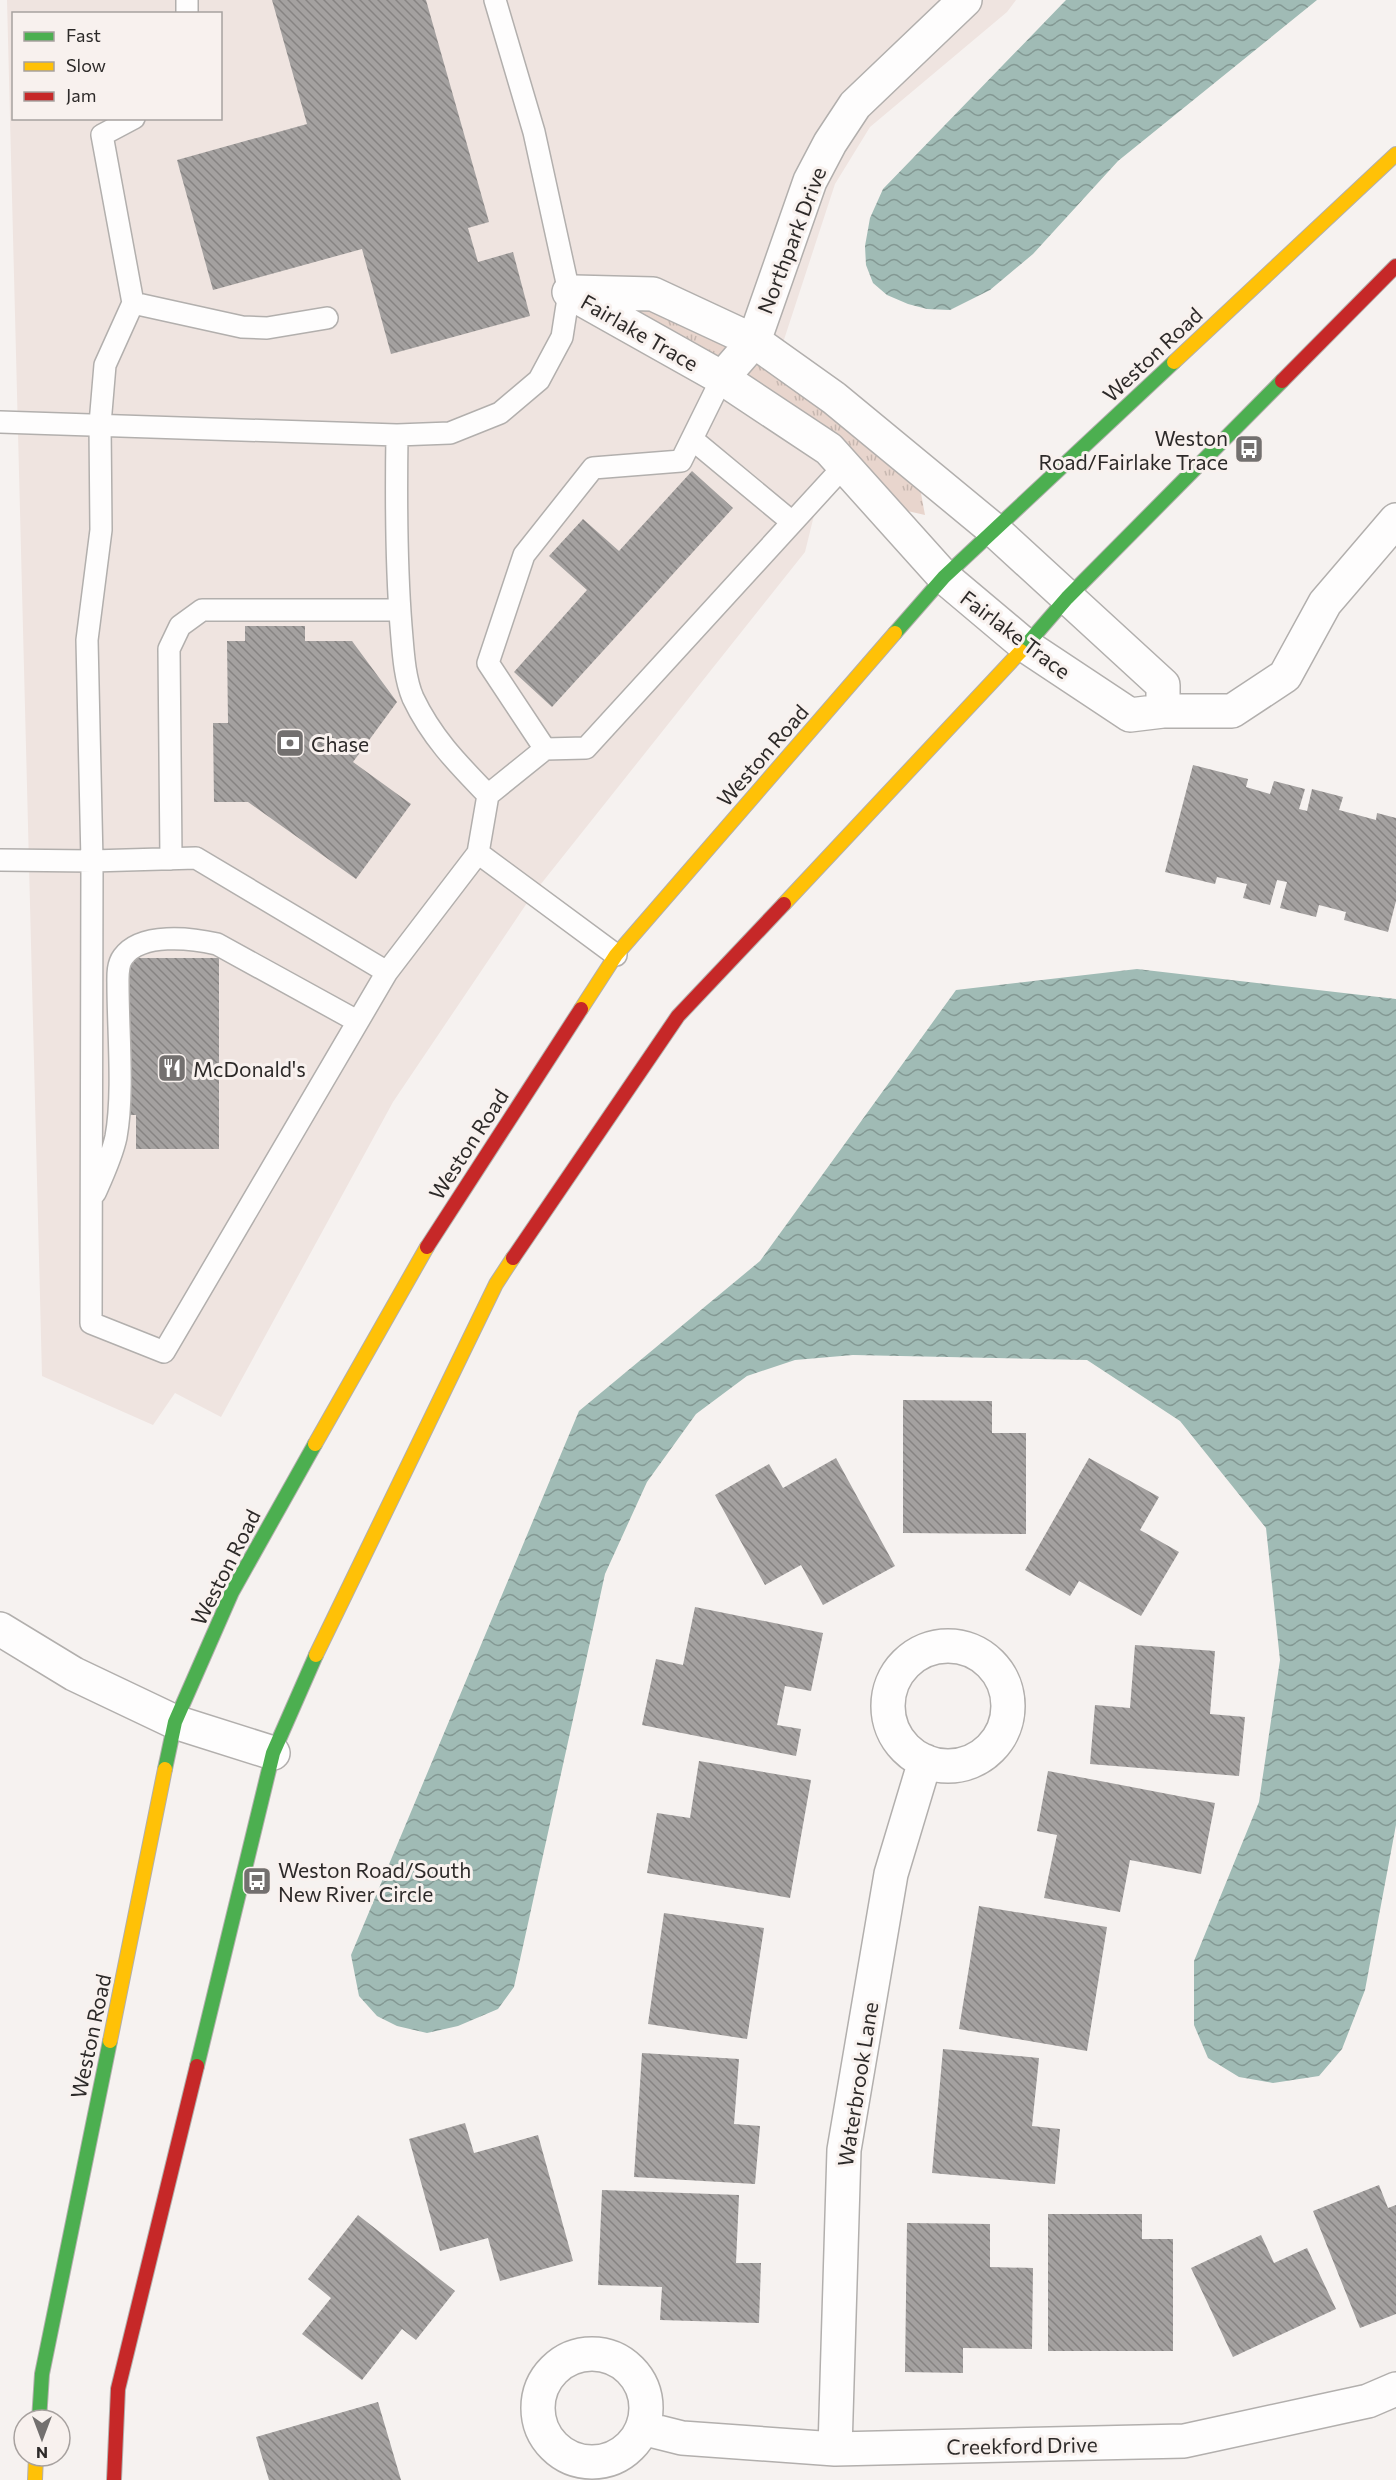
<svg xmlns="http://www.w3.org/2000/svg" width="1396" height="2480" viewBox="0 0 1396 2480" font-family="Commissioner,sans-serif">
<defs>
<pattern id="grass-tufts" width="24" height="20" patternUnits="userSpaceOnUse" patternTransform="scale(1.5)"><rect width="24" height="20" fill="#e8d5cd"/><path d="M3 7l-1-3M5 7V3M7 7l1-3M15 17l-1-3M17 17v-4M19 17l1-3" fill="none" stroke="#c7b7b0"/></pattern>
<pattern id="water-waves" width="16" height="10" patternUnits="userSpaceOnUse" patternTransform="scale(1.5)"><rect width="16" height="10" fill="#a0bbb5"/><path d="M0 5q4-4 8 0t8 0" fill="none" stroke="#839893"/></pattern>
<pattern id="building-back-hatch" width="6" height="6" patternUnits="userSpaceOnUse" patternTransform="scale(1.5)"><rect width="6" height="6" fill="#a4a1a0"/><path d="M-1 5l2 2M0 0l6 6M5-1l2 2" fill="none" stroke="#868382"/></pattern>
</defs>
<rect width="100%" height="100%" fill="#f6f2f0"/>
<path fill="#efe4e0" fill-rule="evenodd" d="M7,0H1016L1007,12L870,127L835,184L778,358L844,466L820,491L805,552L533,894L393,1102L221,1417L175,1393L153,1425L42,1376ZM14,14H220V118H14Z"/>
<path fill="url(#grass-tufts)" d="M569,292L653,294L916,466L925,515L877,504L829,449Z"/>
<path fill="url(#water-waves)" d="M1066,0H1317L1118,161L1033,254L990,290L950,310L927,309L908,304L887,295L873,283L866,265L865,246L870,218L883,189Z
M1137,969L1396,999V1825L1365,1990L1342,2049L1319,2076L1273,2083L1239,2077L1208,2058L1194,2025V1961L1259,1802L1280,1660L1266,1528L1180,1421L1087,1360L853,1355L795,1360L747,1376L696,1414L647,1482L605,1574L514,1987L498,2009L458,2026L427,2033L397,2026L377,2016L359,1996L351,1955L579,1411L760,1261L956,990Z"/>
<path fill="url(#building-back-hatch)" d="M272,0H426L489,222L468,228L478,262L513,252L530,316L391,354L362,249L213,290L177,160L307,124Z
M692,471L733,508L552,707L514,672L587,590L549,556L583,519L619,551Z
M245,626H305V641H352L397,702L353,762L411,804L356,879L248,802H214L213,723H228L227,641H245Z
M1193,765L1248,779L1246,787L1270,794L1274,781L1305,789L1299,809L1307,811L1312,789L1343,797L1339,810L1376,820L1377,813L1396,818V901L1388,932L1344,920L1346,912L1319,905L1316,917L1280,908L1287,882L1277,880L1270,905L1243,898L1247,884L1217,877L1215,884L1165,872Z
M130,958H219V1149H136V1115H126V1021H130Z
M903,1400L992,1401V1433H1026V1534L903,1533Z
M836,1458L895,1566L823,1605L801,1565L765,1585L715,1495L769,1464L783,1488Z
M1089,1458L1159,1497L1140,1530L1179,1552L1141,1616L1079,1581L1070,1596L1025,1570Z
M695,1607L823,1633L811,1691L785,1686L777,1725L801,1729L796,1756L642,1725L656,1659L683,1665Z
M1135,1645L1215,1651L1210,1714L1245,1717L1239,1776L1090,1764L1095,1705L1130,1708Z
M699,1761L811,1780L790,1898L647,1873L657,1813L690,1818Z
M1048,1771L1215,1803L1201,1874L1130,1860L1120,1912L1044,1898L1057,1835L1037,1831Z
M979,1906L1107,1927L1087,2051L959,2029Z
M664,1913L764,1928L747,2039L648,2024Z
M943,2049L1039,2058L1032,2126L1060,2129L1055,2184L932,2173Z
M642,2053L739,2059L734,2124L760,2126L755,2184L634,2177Z
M465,2123L474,2153L538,2135L573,2261L500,2281L488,2238L440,2251L409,2139Z
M1379,2185L1388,2208L1396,2205V2314L1360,2328L1313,2211Z
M602,2190L739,2195L736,2263H761L759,2323L660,2320L662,2287L598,2285Z
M1048,2214H1142V2239H1173V2351H1048Z
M358,2215L455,2291L416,2340L402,2329L362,2380L302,2334L331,2298L308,2279Z
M907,2223L990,2224V2267L1033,2268L1032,2349L963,2348V2373L905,2372Z
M1261,2235L1274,2263L1307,2248L1336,2309L1233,2357L1191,2268Z
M378,2402L401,2480H269L256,2437Z"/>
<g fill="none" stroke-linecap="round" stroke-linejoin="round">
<g stroke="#b2afad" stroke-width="24">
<path id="lane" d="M187,14V0
M134,118L102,135L133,303L105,365L100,424L101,530L87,640L92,861L91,1323L164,1352L387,972L478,853
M133,303L242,327L267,328L327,318
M0,422L397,435L450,433L500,413L539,380L562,337L569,292L534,132L495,0
M397,435C396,499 396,563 401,626C403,649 404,677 413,698C432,738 458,764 488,795L478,853L616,955
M692,439L792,522
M545,749L488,663L524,555L593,468L681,461L722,378
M488,795L545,749L586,748L844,466
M171,859L169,649L180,626L202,610H399
M0,860L92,861L196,858L387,972
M95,1193C103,1175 112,1156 116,1137C124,1093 118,1031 118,985C118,977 117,965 123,957C141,932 191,938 217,944L357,1021"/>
</g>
<g stroke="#b2afad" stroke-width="36">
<path id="street" d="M569,292L722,378L829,449L944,577L1026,646L1130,715L1163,711H1232L1285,676L1325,603L1396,520
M574,292L653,294L754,341L834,398L994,530L1163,685V711
M722,378L754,341L810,181L830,143L855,105L965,0
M0,1629L74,1674L175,1722L273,1753
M888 1706a60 60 0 1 1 120 0a60 60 0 1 1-120 0Z
M538 2408a54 54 0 1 1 108 0a54 54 0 1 1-108 0Z
M642,2428L682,2438L835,2449L1184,2441L1368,2401L1396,2389
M835,2449L844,2150L891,1874L925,1761"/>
</g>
<g stroke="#b2afad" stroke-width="16">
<path id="fast" d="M895,633L944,577L1174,362
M1021,651L1067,598L1282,381
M165,1769L175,1722L232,1592L315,1444
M197,2066L273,1753L316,1655
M39,2420L42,2374L110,2041"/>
</g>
<g stroke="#b2afad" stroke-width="16">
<path id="slow" d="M1174,362L1396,154
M784,904L1021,651
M581,1009L616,955L895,633
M315,1444L427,1247
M316,1655L496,1284L513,1258
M110,2041L165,1769
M35,2480L36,2456"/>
</g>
<g stroke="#b2afad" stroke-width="16">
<path id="jam" d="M1282,381L1396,266
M427,1247L581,1009
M513,1258L678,1016L784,904
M114,2480L118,2389L197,2066"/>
</g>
<use href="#lane" stroke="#fefdfd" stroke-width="21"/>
<use href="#street" stroke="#fefdfd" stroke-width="33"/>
<use href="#fast" stroke="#4caf50" stroke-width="14"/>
<use href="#slow" stroke="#ffc107" stroke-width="14"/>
<use href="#jam" stroke="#c62828" stroke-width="14"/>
</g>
<defs>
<g id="bus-square" transform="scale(1.5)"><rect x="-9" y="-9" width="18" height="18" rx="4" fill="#73706f" stroke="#f8f1ee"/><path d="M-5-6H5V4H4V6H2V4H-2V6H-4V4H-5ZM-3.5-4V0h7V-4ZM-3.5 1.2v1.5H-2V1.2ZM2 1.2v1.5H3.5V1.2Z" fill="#fff"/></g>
<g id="bank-square" transform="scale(1.5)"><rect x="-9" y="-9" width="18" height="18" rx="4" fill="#73706f" stroke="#f8f1ee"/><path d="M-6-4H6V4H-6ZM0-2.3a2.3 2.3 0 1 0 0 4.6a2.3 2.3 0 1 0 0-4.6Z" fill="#fff"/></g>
<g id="restaurant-square" transform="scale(1.5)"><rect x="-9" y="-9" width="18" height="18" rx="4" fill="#73706f" stroke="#f8f1ee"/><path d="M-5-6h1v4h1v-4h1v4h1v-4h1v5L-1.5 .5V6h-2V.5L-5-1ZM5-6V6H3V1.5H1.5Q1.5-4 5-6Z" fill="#fff"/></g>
</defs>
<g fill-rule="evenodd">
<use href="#bus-square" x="1249" y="449"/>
<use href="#bank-square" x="290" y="743"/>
<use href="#restaurant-square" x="172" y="1068"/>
<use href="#bus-square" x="257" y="1881"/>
</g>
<g text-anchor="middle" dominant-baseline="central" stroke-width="6" stroke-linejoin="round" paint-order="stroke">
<g font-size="21" fill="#2d2a29" stroke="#f8f1ee">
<text transform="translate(791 240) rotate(-69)">Northpark Drive</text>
<text transform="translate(640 332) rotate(30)">Fairlake Trace</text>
<text transform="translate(1152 354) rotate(-43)">Weston Road</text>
<text transform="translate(1016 634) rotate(37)">Fairlake Trace</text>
<text transform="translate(762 755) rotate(-49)">Weston Road</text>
<text transform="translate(468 1144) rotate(-57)">Weston Road</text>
<text transform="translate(225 1567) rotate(-63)">Weston Road</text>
<text transform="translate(90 2036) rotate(-78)">Weston Road</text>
<text transform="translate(857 2084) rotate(-81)">Waterbrook Lane</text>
<text transform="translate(1022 2445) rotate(-1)">Creekford Drive</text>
</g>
<g font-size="21" fill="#2d2a29" stroke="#f8f1ee" text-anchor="start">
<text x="1228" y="437" text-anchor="end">Weston<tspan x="1228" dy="24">Road/Fairlake Trace</tspan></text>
<text x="311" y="743">Chase</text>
<text x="193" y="1068">McDonald's</text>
<text x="278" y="1869">Weston Road/South<tspan x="278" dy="24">New River Circle</tspan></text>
</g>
</g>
<rect x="12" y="12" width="210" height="108" fill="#f8f1ee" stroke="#a7a19f" stroke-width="1.5"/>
<rect x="24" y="32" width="30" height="9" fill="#4caf50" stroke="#a7a19f" stroke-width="1.5"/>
<text x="66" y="42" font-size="18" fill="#2d2a29">Fast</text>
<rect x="24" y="62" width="30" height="9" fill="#ffc107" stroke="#a7a19f" stroke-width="1.5"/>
<text x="66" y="72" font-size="18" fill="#2d2a29">Slow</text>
<rect x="24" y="92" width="30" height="9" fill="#c62828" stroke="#a7a19f" stroke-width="1.5"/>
<text x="66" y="102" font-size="18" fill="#2d2a29">Jam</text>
<g transform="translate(42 2438) rotate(180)"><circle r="28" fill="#f8f1ee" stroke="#a7a19f" stroke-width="1.5"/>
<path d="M0-4.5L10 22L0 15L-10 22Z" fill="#73706f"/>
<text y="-9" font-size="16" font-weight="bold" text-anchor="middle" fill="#2d2a29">N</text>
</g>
</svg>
